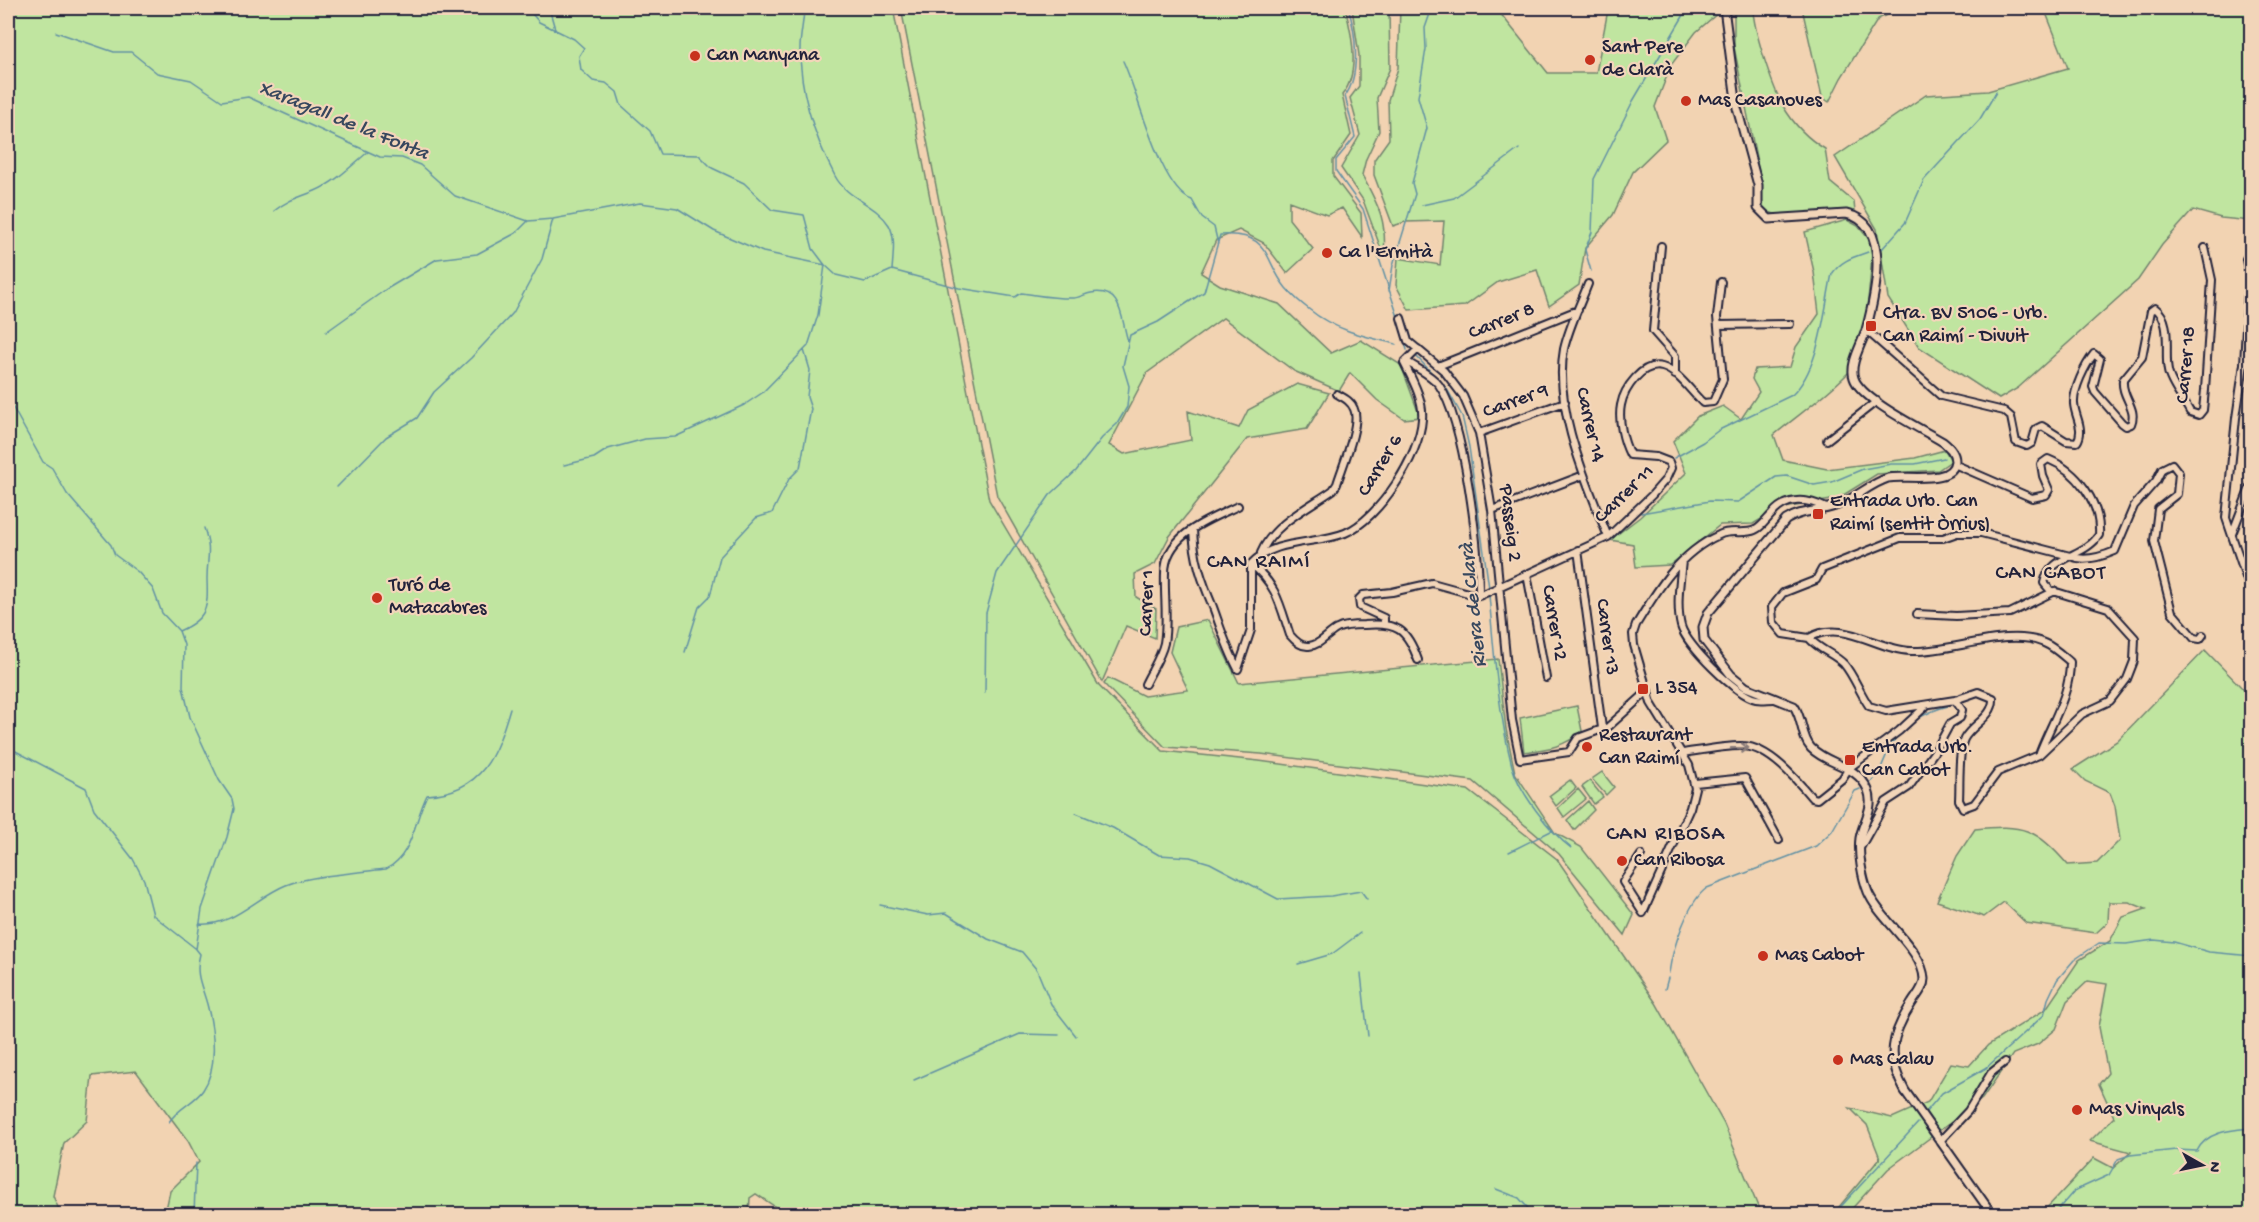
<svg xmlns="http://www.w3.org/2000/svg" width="2259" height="1222" viewBox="0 0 2259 1222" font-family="'Gochi Hand',sans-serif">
<rect width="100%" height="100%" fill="#f2d3b2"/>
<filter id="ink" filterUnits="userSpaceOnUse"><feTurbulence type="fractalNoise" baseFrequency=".0167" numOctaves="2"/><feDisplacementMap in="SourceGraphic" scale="12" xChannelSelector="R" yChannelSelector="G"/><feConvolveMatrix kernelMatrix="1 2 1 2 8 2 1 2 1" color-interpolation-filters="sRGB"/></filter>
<g filter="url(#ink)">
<path fill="#c0e5a0" stroke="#71846e" stroke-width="1.5" d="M8,8H893L989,500L1099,686L1163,751L1259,761L1468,790L1557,859L1656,1003L1724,1124L1761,1214H786L756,1194L750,1198L749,1214H165L170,1191L199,1162L188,1141L136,1071L92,1076L87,1121L64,1143L53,1196L61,1214H8Z
M901,8H1345C1352,33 1360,74 1342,95L1351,135L1333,161V176L1361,213L1362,237L1342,208L1327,215L1289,201V219L1313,249L1287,273L1264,243L1239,230L1216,240L1201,273L1220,285L1279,304L1331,353L1361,340L1401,365L1420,417L1404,419L1377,400L1350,373L1339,391L1294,371L1223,318L1147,373L1109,445L1124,454L1191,440L1188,411L1239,428L1248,410L1297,384L1329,393L1307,429L1247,439L1169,537L1155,564L1135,574L1136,597L1156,609L1155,638L1126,626L1102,682L997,496Z
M1352,8H1389L1390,68L1377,98L1379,131L1366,159L1362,175C1379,207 1387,220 1384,257L1363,200L1341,168L1360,135L1350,98L1359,86V55Z
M1400,8H1496L1548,73H1596L1607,15L1602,8H1721L1719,12L1696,32L1671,65L1655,107L1666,140L1633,172L1613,215L1585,248L1579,285L1549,306L1537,270L1498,282L1465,306L1409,310L1396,285L1398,258L1440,265L1444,221L1405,222L1393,226L1374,175V160L1389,139L1388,100L1398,68Z
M1734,8H1753C1753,29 1772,86 1783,106C1793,123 1808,139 1825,149L1830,182L1854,202L1855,212C1826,206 1788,227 1763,208L1757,162L1734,47Z
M1802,8H1901L1878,19L1841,78L1829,102L1822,97Z
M2044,8H2251V221L2221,218L2193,210L2162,245L2138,280L2018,388L1999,399L1919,347L1888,298L1877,229L1835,157L1926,95L1988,91L2068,68Z
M1847,220L1858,226L1872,243C1872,269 1865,354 1848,373C1826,396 1798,415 1774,435L1783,460L1827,469L1915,458L1945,450L1951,461L1938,470L1877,474L1837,499L1778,509L1753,524L1720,525L1670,565L1636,567L1633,544L1610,540L1640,517L1686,473L1673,441L1698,416L1723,406L1741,419L1759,392L1752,379L1755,369L1790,367L1796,347L1819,314L1814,272L1805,232Z
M1208,620L1239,683L1498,659L1506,729L1515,773L1555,833L1581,847L1634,915L1625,935L1559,854L1473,781L1261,754L1165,747L1104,684L1108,678L1144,696L1188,690L1170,652L1176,627Z
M2205,650L2248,694L2251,717V1214H2085L2083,1212L2075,1214H2041L2094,1158L2113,1168L2131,1152L2090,1141L2114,1117L2099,1084L2108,1073L2099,1027L2107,984L2088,981L2067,1001L2056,1029L2038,1044L2013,1054L1982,1099L1888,1169L1847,1214H1833L1880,1158L1867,1125L1850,1108L1892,1118L1928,1102L1951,1063L1969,1066L1988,1045L2046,1009L2079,960L2110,941L2123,917L2146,909L2129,902H2109L2108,922L2096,933L2026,923L2004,902L1984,917L1937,901L1957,856L1975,829C2023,824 2036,828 2068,865L2097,863L2120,840L2115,806L2110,793L2085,781L2073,769L2117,741Z
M1577,706L1582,731C1565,747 1547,749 1524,752L1520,718Z
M1602,772L1614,787L1606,795L1592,779Z
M1570,780L1576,788L1556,806L1549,796Z
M1590,781L1603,797L1594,804L1582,787Z
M1578,789L1586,799L1564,817L1558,808Z
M1588,801L1594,810L1574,830L1567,820Z"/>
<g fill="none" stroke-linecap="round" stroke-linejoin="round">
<path stroke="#6291a4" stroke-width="1.5" d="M527,8L539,22L574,39L584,48L579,56L581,70L593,81L606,83L617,92L621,105L650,131L660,154L699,155L712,168L744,183L772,210L804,215L813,249L825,265L818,315L808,346L762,393L744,405L675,437L645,439L608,449L594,458L564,465
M549,8L555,29
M804,8C804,21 800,35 800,49C800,94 814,136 835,176C847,199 876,204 889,225C896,237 893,256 892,270L959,288L1015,297L1021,293C1038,295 1056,299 1073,298C1079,298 1085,294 1091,293C1123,287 1121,320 1128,341
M1348,8C1356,32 1361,75 1345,96L1355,137L1336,160V171L1363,209L1398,317
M56,32L114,52H131L157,73L191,80L222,101L248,97L380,157L402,158L420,165L455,196L528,221L553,219L640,203L677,208L714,231L763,252L825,265L836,275L865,282L892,270
M1123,61C1138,92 1160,190 1192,200L1202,218L1214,227L1218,244
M1422,205L1454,198L1519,149
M274,211C289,199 298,198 315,191C336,182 351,166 368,152
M1882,249L1905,223L1924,180L1980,119L1996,92
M1591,271L1585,250L1592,232L1594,179L1633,101L1688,8
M1389,291L1393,265L1415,194L1412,183L1427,128L1418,97L1426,49L1425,28L1432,8
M1400,324L1407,350
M326,332L385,290L437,259L477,254L516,233L527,222
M1416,356L1447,389L1462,416L1469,447L1489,588
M8,399L43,462L52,468L67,494L111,545L115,555L138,572L153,589L162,613L179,631L184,645L183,687L190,717L219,780L232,799L234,809L227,837L202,909L196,949L200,954C194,976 203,987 208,1008C214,1032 218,1068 203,1090C194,1103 178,1108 169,1122
M1674,458L1703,442L1719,430L1792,395C1820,369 1824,310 1832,274C1841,260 1854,257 1868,252
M337,487L386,437L417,418L434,392L471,358L513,313L542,259L553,219
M1641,513L1710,501L1738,502L1776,477L1787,476L1814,485L1832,482L1863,469L1891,464H1915L1944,458
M1489,595C1494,652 1498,711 1512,766C1519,792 1550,832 1571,848
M179,631C208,618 208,607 207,579C207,556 212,552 204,528
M685,652L699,607L710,596L720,557L756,518L772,513L789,479L800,468L811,409L807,397L810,370L804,350
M985,693L986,613L997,573L1050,495L1076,471L1102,438L1117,424L1127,407L1129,386L1123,366L1130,335L1158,322L1204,292L1220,235C1272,231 1263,260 1286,288C1293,296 1302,304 1310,310C1334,330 1367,337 1396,344
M8,747L86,788L94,809L133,859L144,880L153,915L195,948
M1869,784C1882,774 1884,756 1893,742C1904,724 1928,711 1948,706
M1076,813L1113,828L1159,855L1190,857L1210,863L1278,899L1331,896L1361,891L1367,899
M1509,852L1553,830
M880,905L928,915L946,913L988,939L1022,952L1037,970L1051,1004L1076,1036
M199,924C233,927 256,897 286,885C309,876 360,872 386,869C413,855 414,821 427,795C483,792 496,755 510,708
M1298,964L1332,954L1360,933
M1669,973C1672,950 1688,901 1707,888L1816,846L1832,831L1855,791L1860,789
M1361,974L1368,1036
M1665,989L1668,978
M914,1080L1020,1034L1059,1035
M1925,1113L1942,1093L1986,1068L2044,1015L2048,999L2057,980L2074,960L2099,943L2126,944L2154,940L2174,942L2209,952L2252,956
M1496,1189L1519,1198L1533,1214
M194,1214L196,1163
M1834,1214L1918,1123
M2054,1214L2074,1191L2109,1175L2118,1159L2130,1155L2176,1150L2197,1151C2207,1131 2231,1130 2252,1128"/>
<g stroke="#22223b" stroke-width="10">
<path id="minor" d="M1661,246L1653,331L1675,356V375
M2252,266L2249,271L2244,364L2236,418L2226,518L2251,592L2252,604
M2248,270L2246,259L2252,250
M1588,284C1580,305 1569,327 1564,349C1553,408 1587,483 1608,537
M1401,318L1408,341L1444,371L1463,396L1479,433L1492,510L1512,720L1520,759L1569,752L1578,738L1608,727L1648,691
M1718,325L1790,324
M1866,330L1941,396L2004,411L2011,417L2016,442L2027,446L2032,443L2036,429L2042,426L2066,441L2077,442C2085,429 2075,417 2074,404C2073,390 2085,365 2094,354L2100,359L2093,387L2095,392L2122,423L2126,426L2131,424C2138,408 2121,397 2123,380L2142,357L2151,311L2155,308C2173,321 2164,352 2168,371C2170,384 2184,400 2190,412L2199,415L2203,410L2205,390L2212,280L2205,248
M1406,361C1416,368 1432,375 1439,385C1465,423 1479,549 1479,596
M1438,366L1578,310
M1479,433L1565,402
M1827,440L1877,401
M1954,464L2032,498L2046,495L2049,490L2043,476L2041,464L2048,459C2077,471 2101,502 2099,535C2085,557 2050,555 2044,583L2050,590L2108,608L2135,638L2134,661L2127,679L2110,701L2082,714L2039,755L1998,772L1974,804L1963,808L1959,800C1960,785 1958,752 1964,739C1972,724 1994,717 1993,698L1978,692L1955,700L1886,711L1869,706C1860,693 1854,676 1844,664C1833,653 1819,650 1809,638L1783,634L1773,622L1772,607L1783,593L1816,580L1822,569L1900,538H1943L1957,533H1981L2070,556C2084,562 2101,557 2115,551L2134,506L2156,481L2162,469L2172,464L2179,473L2177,494L2158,509L2154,541L2172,612L2194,638L2200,639L2203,635
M1492,510L1584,475
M1193,529C1194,559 1202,581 1213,607C1221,629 1227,649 1238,669L1251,630V564
M2232,534L2252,482
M1578,550L1602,728
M1261,553C1273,524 1309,507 1333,490L1337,484C1342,467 1361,424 1354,409C1351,401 1344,398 1337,394
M1682,561C1680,581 1676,606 1681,626C1686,645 1736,695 1756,699C1761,700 1768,699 1774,699
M1251,564C1275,538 1315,545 1345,533C1379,519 1420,455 1422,419C1424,400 1412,379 1404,363L1418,349
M1251,564C1277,585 1280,605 1290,635C1295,641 1302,647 1309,646C1321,645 1327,634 1337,629C1344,625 1355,625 1364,625C1397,622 1407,629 1418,660
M1527,574L1546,678
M1479,596L1608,537L1652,495L1666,479L1671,468L1669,462L1656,457L1630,455C1623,441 1618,420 1621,405C1624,389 1642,362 1662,367C1678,371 1691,392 1703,403L1713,402L1723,379L1717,317L1721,282
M1917,614L1956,616L2010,613L2055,591
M1384,624V618L1360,607L1359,599L1363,595L1392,592L1432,583L1479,596
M1809,638C1842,618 1877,650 1911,651C1951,653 2008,627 2044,643C2054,647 2062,655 2070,662C2070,696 2052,721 2040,752
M1145,684C1151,671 1161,657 1164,643C1168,619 1164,597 1165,573C1165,535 1208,520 1238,506
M1683,753C1697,751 1729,745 1743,746C1769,747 1796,779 1812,798L1817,799L1842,779L1849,768L1899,731L1926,706
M1695,783L1745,778L1779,840
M1860,848L1886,802L1909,787L1937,748L1950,724L1960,718L1962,710L1955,700
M1641,855L1623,882L1643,913
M1643,913L1690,808L1695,788L1689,765L1651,703L1634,645L1633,634L1636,625C1657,590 1679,553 1719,535C1730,529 1744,535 1755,530C1761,528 1767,519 1772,514C1786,497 1807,498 1826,508
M1940,1141L1968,1111L1991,1073L2005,1062"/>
</g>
<g stroke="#22223b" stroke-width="11">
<path id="tertiary" d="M1724,8L1737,108L1758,185V208L1769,219L1846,214C1893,223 1875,297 1866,330C1862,344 1849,364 1854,378C1861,400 1922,429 1943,442C1949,447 1955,452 1955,461C1953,486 1904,474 1888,478C1869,484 1854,500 1835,506C1818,512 1801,510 1786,520L1708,613L1703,627L1704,640L1731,675L1746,687L1794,706C1803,719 1801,737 1811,748C1829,766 1857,764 1868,790C1875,808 1863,821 1860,838C1858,853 1862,877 1868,892C1879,919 1923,950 1924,979C1924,988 1917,995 1912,1003C1891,1035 1886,1057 1905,1091L1992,1214"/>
</g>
<use href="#minor" stroke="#f2d5b9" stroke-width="6"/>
<use href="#tertiary" stroke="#f2d5b9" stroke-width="7"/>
</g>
<defs><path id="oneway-shaft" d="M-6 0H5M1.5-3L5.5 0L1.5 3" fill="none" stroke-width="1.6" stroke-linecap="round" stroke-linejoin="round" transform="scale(1.5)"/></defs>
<use stroke="#8a7c7a" href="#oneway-shaft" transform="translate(1740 748) rotate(-1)"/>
</g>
<g fill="#c8321e" stroke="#f2d5b9" stroke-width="2">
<circle cx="695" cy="56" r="6"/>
<circle cx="1590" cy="60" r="6"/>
<circle cx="1686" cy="101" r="6"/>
<circle cx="1327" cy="253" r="6"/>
<rect x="1865" y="320" width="12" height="12" rx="3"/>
<rect x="1812" y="508" width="12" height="12" rx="3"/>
<circle cx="377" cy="598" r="6"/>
<rect x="1637" y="683" width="12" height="12" rx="3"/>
<circle cx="1587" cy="747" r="6"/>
<rect x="1844" y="754" width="12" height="12" rx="3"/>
<circle cx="1622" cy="861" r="6"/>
<circle cx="1763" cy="956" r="6"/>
<circle cx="1838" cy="1060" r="6"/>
<circle cx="2077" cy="1110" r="6"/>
</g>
<g text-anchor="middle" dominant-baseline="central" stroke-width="4.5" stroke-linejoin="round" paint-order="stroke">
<g font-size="20" fill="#22223b" stroke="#f2d5b9" text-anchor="start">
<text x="1602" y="48">Sant Pere<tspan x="1602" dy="23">de Clarà</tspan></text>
<text x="707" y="56">Can Manyana</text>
<text x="1698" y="101">Mas Casanoves</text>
<text x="1339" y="253">Ca l'Ermità</text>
<text x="1883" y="314">Ctra. BV 5106 - Urb.<tspan x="1883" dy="23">Can Raimí - Divuit</tspan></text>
<text x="1830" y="502">Entrada Urb. Can<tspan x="1830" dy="23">Raimí (sentit Òrrius)</tspan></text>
<text x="389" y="586">Turó de<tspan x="389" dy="23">Matacabres</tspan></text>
<text x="1655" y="689">L 354</text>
<text x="1599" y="736">Restaurant<tspan x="1599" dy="23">Can Raimí</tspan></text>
<text x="1862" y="748">Entrada Urb.<tspan x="1862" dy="23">Can Cabot</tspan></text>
<text x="1634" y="861">Can Ribosa</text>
<text x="1775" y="956">Mas Cabot</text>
<text x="1850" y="1060">Mas Calau</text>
<text x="2089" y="1110">Mas Vinyals</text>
</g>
<g font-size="20" fill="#22223b" stroke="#f2d5b9">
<text transform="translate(1502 322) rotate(-22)">Carrer 8</text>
<text transform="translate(2187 365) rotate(-85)">Carrer 18</text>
<text transform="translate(1516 402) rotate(-20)">Carrer 9</text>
<text transform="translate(1589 425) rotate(77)">Carrer 14</text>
<text transform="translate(1381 466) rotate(-59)">Carrer 6</text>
<text transform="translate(1625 495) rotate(-44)">Carrer 11</text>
<text transform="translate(1509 523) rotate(83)">Passeig 2</text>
<text transform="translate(1148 603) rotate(-88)">Carrer 1</text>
<text transform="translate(1553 623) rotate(80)">Carrer 12</text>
<text transform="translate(1606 637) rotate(82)">Carrer 13</text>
</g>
<g font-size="21" font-style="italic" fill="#37475e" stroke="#f2d5b9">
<text transform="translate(343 122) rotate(22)">Xaragall de la Fonta</text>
<text transform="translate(1475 605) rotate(-96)">Riera de Clarà</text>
</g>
<g font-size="21" letter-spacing="1.5" fill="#22223b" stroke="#f2d5b9">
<text x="1259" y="563">CAN RAIMÍ</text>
<text x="2051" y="574">CAN CABOT</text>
<text x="1666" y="835">CAN RIBOSA</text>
</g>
</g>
<rect width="2259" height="1222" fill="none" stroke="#f2d5b9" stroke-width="30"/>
<rect x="15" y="15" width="2229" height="1192" fill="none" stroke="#22223b" stroke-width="2" filter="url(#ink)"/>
<g transform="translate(2202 1165) rotate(99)" stroke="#f2d5b9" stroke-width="4.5" paint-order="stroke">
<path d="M0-4.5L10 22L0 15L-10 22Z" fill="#22223b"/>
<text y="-9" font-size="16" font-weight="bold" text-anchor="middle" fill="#22223b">N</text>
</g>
</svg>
